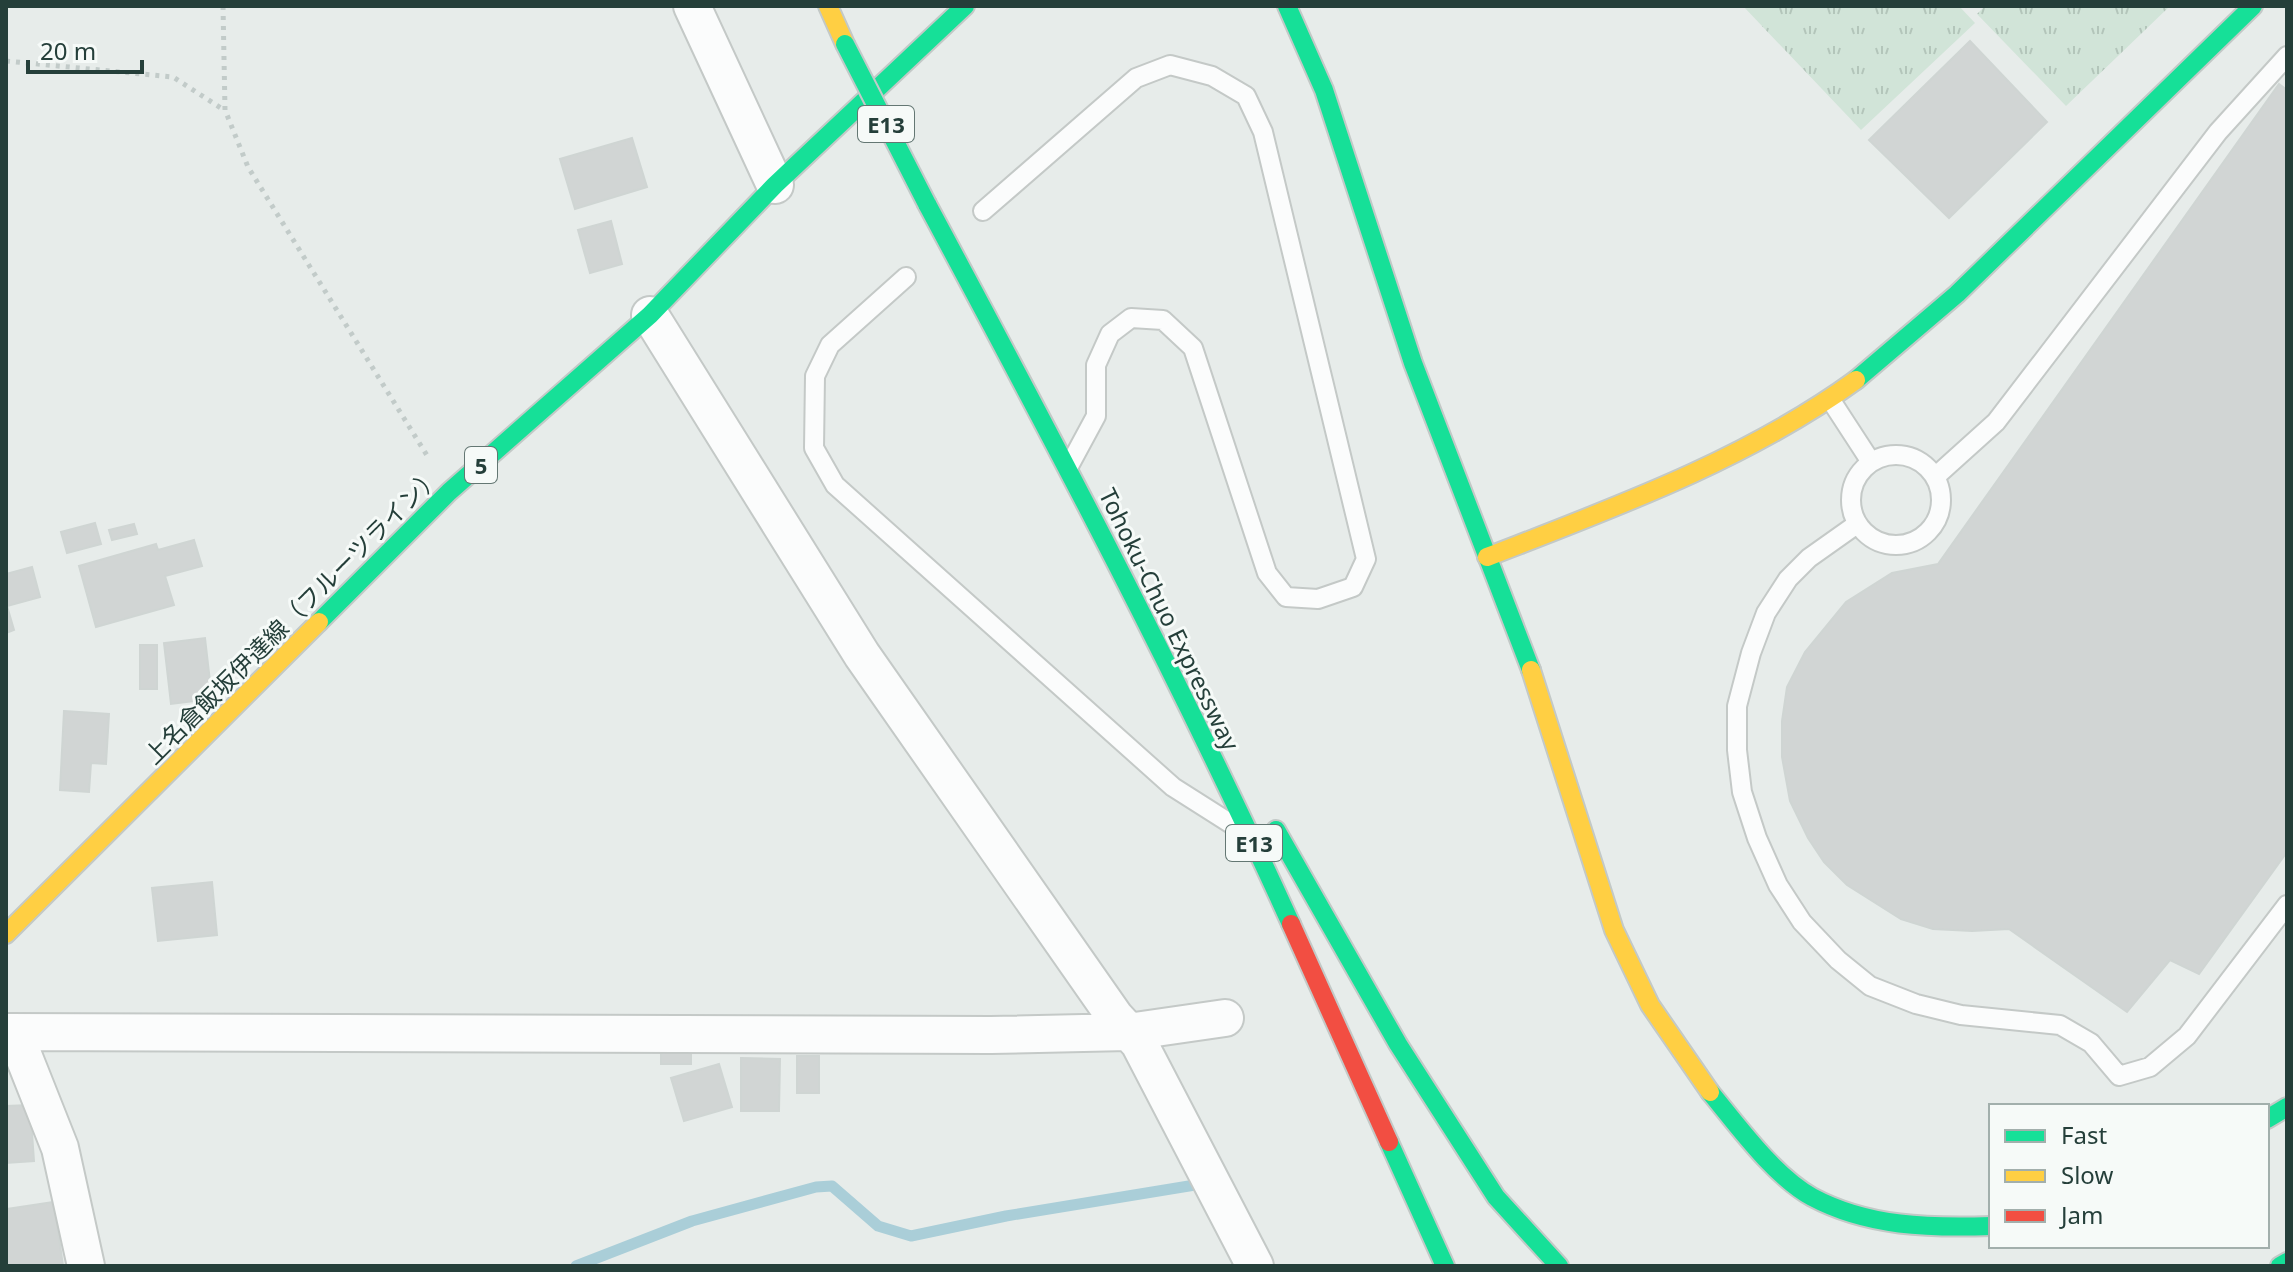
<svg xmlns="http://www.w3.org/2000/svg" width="2293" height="1272" viewBox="0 0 2293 1272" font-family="'Noto Sans','Noto Sans JP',sans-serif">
<defs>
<pattern id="park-tufts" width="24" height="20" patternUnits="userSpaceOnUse" patternTransform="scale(2)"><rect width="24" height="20" fill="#d1e4d8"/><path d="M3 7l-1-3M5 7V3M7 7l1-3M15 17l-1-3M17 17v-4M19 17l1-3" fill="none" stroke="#b3c5ba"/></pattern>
</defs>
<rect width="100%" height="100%" fill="#e7ecea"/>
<path fill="url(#park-tufts)" d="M1743,6H1959L1975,23L1861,130Z
M1985,6H2170L2066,106L1977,14Z"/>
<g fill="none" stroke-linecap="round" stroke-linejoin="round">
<path stroke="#aaced8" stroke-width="11" d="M576,1266L692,1221L816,1187L832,1186L878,1226L911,1236L1006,1216L1195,1185"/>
</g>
<path fill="#d1d5d4" stroke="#cfd5d3" stroke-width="2" d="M1970,41L2047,122L1949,218L1869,140Z
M2279,84L2287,90V852L2199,974L2170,960L2127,1012L2009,929L1972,931L1933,929L1901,919L1847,885L1824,862L1808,838L1790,801L1782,757V721L1787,687L1805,652L1846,602L1892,573L1938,564Z
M632,138L647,187L575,209L560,159Z
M611,221L622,264L590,273L578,230Z
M95,523L101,544L67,553L61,532Z
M134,524L137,534L112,540L109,530Z
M194,540L202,566L165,576L174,605L96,627L79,566L156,544L158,550Z
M32,567L40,597L7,606L14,630L6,633V574Z
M205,638L212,699L171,704L164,643Z
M140,645H157V689H140Z
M64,711L109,714L106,764L91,763L89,792L60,790Z
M212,882L217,935L158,941L152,888Z
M661,1050H691V1064H661Z
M797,1056H819V1093H797Z
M741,1058L780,1059L779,1111H741Z
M719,1064L732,1107L684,1121L671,1078Z
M30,1105L34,1161L6,1163V1106Z
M54,1202L63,1266H6V1209Z"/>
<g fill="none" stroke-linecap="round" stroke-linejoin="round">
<g stroke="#c4c9c7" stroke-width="22">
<path id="lane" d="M983,211L1136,78L1170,65L1212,76L1246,96L1263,132L1366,559L1353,587L1318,599L1286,597L1267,573L1193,348L1163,320L1131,318L1110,334L1096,365V416L1069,466
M906,277L830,345L815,376L814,448L835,485L1173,787L1236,827
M1830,399L1871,462
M1851 500a45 45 0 1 1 90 0a45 45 0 1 1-90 0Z
M1935,477L1996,422L2218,132L2287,56
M1857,524L1809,558L1788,579L1766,613L1751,653L1737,706V750L1742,792L1757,838L1778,885L1802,922L1838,960L1870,986L1916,1004L1961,1015L2060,1025L2091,1043L2119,1076L2150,1067L2187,1036L2287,905"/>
</g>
<g stroke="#c4c9c7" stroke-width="40">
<path id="street" d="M692,6L775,185
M650,315L862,655L1115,1017L1139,1043L1255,1266
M6,1032L991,1035L1128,1032L1225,1018
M14,1032L60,1148L86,1266"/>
</g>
<g stroke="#c3c9c7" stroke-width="22">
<path id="fast" d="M1287,6L1324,90L1413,363L1531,670
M927,204C1054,441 1180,679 1291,924
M1856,380L1957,294L2253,6
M319,622L449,492L650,315L775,185L965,6
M1276,830L1398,1044L1496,1197L1559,1266
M1710,1092C1738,1126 1773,1175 1812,1197C1868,1227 1930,1228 1991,1226
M2267,1119L2287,1107
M1389,1142L1445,1266
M2280,1266L2287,1262"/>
</g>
<g stroke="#c3c9c7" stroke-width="22">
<path id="slow" d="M828,6L845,44
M1487,557C1613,508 1746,460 1856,380
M1531,670L1614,930L1650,1005L1710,1092
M6,934L319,622"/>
</g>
<g stroke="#c3c9c7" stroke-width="22">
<path id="jam" d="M1291,924L1389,1142"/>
</g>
<path stroke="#c2cbc9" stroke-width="5" stroke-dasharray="4 6" stroke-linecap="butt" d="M223,6L225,110L248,167L428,457
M6,61L173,77L224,110"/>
<use href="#lane" stroke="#fbfcfc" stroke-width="18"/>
<use href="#street" stroke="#fbfcfc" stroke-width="36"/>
<use href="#fast" stroke="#16e098" stroke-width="18"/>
<use href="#slow" stroke="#ffcf43" stroke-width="18"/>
<use href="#jam" stroke="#f24e42" stroke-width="18"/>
<g stroke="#c2cac9" stroke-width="22" stroke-linecap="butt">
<path id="fast-bridge" d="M845,44L927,204"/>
</g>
<use href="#fast-bridge" stroke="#16e098" stroke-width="18"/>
</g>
<g text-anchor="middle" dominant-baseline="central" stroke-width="6" stroke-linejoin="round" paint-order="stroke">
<g fill="#f6faf8" stroke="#647773" stroke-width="2">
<rect x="858" y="106" width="56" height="36" rx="6"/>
<rect x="465" y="447" width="32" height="36" rx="6"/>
<rect x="1226" y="825" width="56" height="36" rx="6"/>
</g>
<g font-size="22" font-weight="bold" fill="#253f3a">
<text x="886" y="124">E13</text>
<text x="481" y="465">5</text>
<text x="1254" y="843">E13</text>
</g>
<g font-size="24" fill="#253f3a" stroke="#f6faf8">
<text transform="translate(292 615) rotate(-45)">上名倉飯坂伊達線（フルーツライン）</text>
<text transform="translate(1170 619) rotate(64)">Tohoku-Chuo Expressway</text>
</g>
</g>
<rect width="2293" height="1272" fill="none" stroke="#253f3a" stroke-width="16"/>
<rect x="1989" y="1104" width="280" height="144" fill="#f6faf8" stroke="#a2afac" stroke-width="2"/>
<rect x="2005" y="1130" width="40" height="12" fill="#16e098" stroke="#a2afac" stroke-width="2"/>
<text x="2061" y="1144" font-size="24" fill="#253f3a">Fast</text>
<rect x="2005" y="1170" width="40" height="12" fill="#ffcf43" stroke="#a2afac" stroke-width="2"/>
<text x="2061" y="1184" font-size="24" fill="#253f3a">Slow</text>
<rect x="2005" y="1210" width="40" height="12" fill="#f24e42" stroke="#a2afac" stroke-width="2"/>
<text x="2061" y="1224" font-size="24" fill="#253f3a">Jam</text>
<path d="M28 60v12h114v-12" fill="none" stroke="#253f3a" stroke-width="4"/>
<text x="40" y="60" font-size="24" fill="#253f3a" stroke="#f6faf8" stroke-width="6" paint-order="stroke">20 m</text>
</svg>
